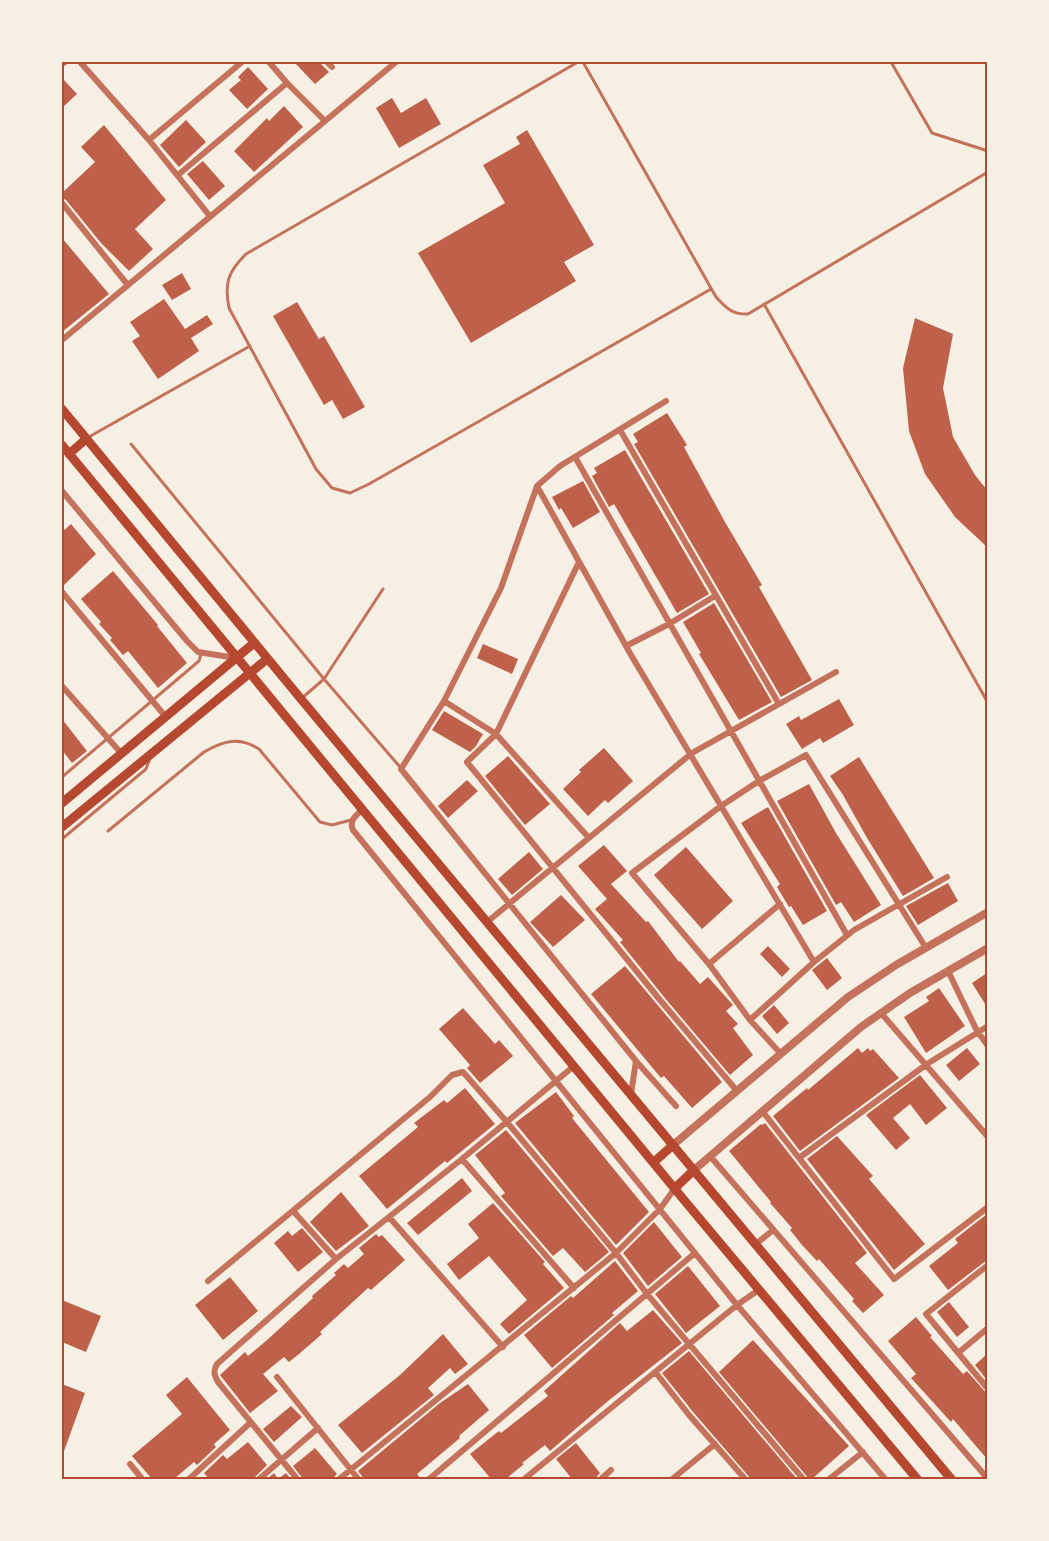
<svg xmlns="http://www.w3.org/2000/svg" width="1049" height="1541" viewBox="0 0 1049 1541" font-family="'Noto Sans',sans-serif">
<rect width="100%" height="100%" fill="#f6efe4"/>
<path fill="#bf614a" d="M294,62H319L329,72L315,84Z
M248,67L268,89L247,109L229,90L241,80L238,77Z
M62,78L77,94L62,108Z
M392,98L401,113L426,98L441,124L399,148L376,108Z
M284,106L303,127L254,172L234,151L267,118L269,121Z
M186,120L206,142L179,167L160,145Z
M104,125L166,200L135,229L153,249L129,271L101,243L66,200L62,198V193L95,162L81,147Z
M527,130L594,245L564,262L576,281L471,343L418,253L505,203L483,165L520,144L516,137Z
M203,161L225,186L209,200L187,174Z
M62,238L109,294L62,332Z
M182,273L191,289L172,300L162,285Z
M164,299L185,329L207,315L213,324L191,338L199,351L158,379L132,341L140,336L130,322Z
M297,302L319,339L324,336L365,407L343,419L332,400L324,405L273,316Z
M915,318L953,334L943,388L953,437L975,475L987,490V547L955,517L925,474L909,431L903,368Z
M667,413L687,445L684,447L725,522L762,585L759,587L812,680L781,697L634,444L638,442L633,434Z
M625,450L709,594L677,613L614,504L609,507L592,476L597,473L594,468Z
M583,481L600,512L573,528L561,508L559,510L552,497Z
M71,524L96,554L62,587V532Z
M113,571L158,625L157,626L187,663L158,688L128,651L123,655L110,640L112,638L99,624L101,622L81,599Z
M714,603L772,702L739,720L699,654L701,653L683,622Z
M483,644L518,659L512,674L477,658Z
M839,699L854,725L823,743L820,738L802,749L786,724L799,716L801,720Z
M444,711L483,734L476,746L470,752L432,730Z
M62,719L87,751L72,763L62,750Z
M604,748L633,781L608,803L605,800L588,816L563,789L581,772L579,770Z
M508,756L550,804L525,825L485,776Z
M859,757L934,878L903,896L867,838L843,795L830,776Z
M467,780L478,791L448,818L438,806Z
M809,784L836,833L881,905L854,922L841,902L836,905L777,801Z
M768,807L827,911L803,925L791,906L789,907L777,887L780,884L741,823Z
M604,845L627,871L611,884L646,922L648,921L679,962L680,961L700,984L708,977L733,1005L726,1011L738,1024L733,1028L753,1055L730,1075L664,997L620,942L623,940L595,909L607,899L578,866Z
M686,847L733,901L702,929L654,875Z
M529,852L543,869L512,895L498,879Z
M948,883L958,901L918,925L906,906Z
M561,895L585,920L553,947L530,922Z
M768,946L790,969L782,977L760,954Z
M827,958L842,978L827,990L812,970Z
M625,966L722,1082L692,1108L664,1076L661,1078L591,994Z
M987,973V1007L972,983Z
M939,988L965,1026L926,1053L904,1017L929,1001L926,997Z
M774,1005L789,1023L777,1034L762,1016Z
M463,1008L495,1044L499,1040L513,1056L480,1083L467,1068L470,1065L439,1029Z
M858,1048L862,1053L868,1048L870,1051L873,1049L899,1078L800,1151L773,1116L807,1088L808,1090Z
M967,1048L980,1064L959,1081L946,1065Z
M920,1075L947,1108L926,1125L910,1104L893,1118L910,1138L896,1150L866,1115Z
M465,1088L495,1124L447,1163L445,1161L387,1209L359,1176L418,1127L414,1123L444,1100L447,1103Z
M556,1092L574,1116L572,1118L649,1212L616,1245L515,1123Z
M765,1123L867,1253L855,1263L884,1295L863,1313L852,1301L854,1299L819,1259L817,1261L802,1245L790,1230L792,1228L770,1203L771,1202L729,1151L761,1124L762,1125Z
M506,1130L609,1252L585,1272L563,1248L553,1256L501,1196L505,1193L475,1155Z
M837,1136L873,1176L869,1179L925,1244L894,1270L807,1159Z
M462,1178L472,1191L418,1235L407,1223Z
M341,1192L369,1226L336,1251L310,1222Z
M493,1203L545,1262L543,1264L564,1288L509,1334L500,1324L527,1300L489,1256L459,1280L447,1264L479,1238L468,1224Z
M987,1214V1260L948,1290L929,1266L958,1243L955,1239Z
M654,1222L682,1257L648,1286L623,1253Z
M302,1228L323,1252L298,1272L274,1243L288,1231L292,1236Z
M376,1234L379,1237L382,1235L405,1260L371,1290L368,1288L320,1332L322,1334L299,1354L289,1362L284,1357L263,1374L278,1391L250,1413L220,1375L245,1352L248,1356L266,1341L313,1298L312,1296L336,1275L334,1273L344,1264L348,1268L364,1254L359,1248Z
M615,1261L638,1291L612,1313L614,1315L552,1368L524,1335L571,1296L573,1298Z
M688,1266L720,1306L686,1333L655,1294Z
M230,1277L258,1311L223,1340L195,1305Z
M62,1300L101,1316L86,1352L62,1342Z
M949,1302L969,1327L957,1337L937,1312Z
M653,1310L682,1343L608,1401L550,1451L545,1445L522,1463L524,1464L506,1479H491L470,1454L499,1431L501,1433L548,1396L544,1391L620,1323L627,1331Z
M916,1317L932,1336L930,1337L963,1374L967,1371L987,1394V1459L953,1419L951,1422L911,1378L916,1374L888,1341Z
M443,1334L468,1364L455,1374L450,1368L428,1388L434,1395L362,1453L338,1425L400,1375Z
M753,1340L849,1446L812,1479H809L719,1372Z
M689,1351L797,1479H751L693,1412L662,1373Z
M987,1354V1380L975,1365Z
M187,1377L230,1430L214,1444L216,1447L197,1465L194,1462L174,1479H152L132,1456L182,1414L166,1395Z
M62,1384L85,1393L63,1454L62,1453Z
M468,1384L489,1410L459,1436L460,1438L417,1474L421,1479H364L358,1471L440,1403Z
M291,1406L302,1417L274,1442L263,1429Z
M248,1442L267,1465L253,1479H209L204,1473L223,1455L227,1459Z
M576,1443L600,1473L595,1479H572L556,1459Z
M315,1448L337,1474L332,1479H303L293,1466Z
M274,1473L278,1479L286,1473L291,1479H267Z"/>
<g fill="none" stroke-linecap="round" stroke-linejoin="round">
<path stroke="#c5725c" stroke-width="3" d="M578,62L246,254C228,272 224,283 229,308L316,469L332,488L350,493L369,484L711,289
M583,62L716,297C726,308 733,315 748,314L988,172
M891,62L932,133L988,151
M764,304L988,703
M87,438L250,346
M131,444L324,679L400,767
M302,698L324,679L383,589
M62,777L199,661L201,654
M108,831L204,752C223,741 239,736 259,749L320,822L332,825L351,820
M62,839L146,769L150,758"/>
<path stroke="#c5725c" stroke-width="6" d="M80,62L149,140L209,215
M269,62L287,83L325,121
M327,62L332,67
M62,64L65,62
M149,140L242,62
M178,175L287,83
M62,203L127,284
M62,340L396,62
M620,430L779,704
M575,457L847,935
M537,486L631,655L814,962
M62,491L187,641L198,652L236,658
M579,562L496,734L467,762L660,1000L737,1091
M62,592L165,716
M626,646L669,624L715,596
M62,686L121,753
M444,701L496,734L589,838
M362,810C355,816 349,821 353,830L737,1305L886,1480
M487,922L692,753L836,672
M709,964L780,904
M948,971L977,1031L988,1046
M881,1013L988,1137
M750,1020L814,962L854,930L947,877
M781,1054L750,1020L709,964L632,873L721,806L759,781L806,755L926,948
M636,1061L676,1106
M631,1094L636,1061L401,769L444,701L501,588L537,486L560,466L666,401
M763,1112L894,1279L988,1207
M710,1156L988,1479
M799,1158L927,1064L988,1026
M462,1159L574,1288
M294,1212L336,1259
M389,1217L503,1347
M756,1244L773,1230
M988,1265L926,1314L988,1389
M208,1281L430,1097L452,1075L463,1072L506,1121L616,1253L647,1294L804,1480
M958,1353L988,1328
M656,1373L689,1415L746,1480
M277,1377L359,1480
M130,1464L143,1480
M188,1480L250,1423
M258,1480L318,1428
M298,1480L218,1382C214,1375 213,1371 217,1364L336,1259L462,1159L574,1066
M338,1480L616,1253L660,1209L675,1188
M428,1480L695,1253
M523,1480L737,1305L760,1289
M600,1480L611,1470
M671,1480L715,1444
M828,1480L863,1452"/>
<path stroke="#c5725c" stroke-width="8" d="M673,1145L848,997L896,965L988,912
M694,1170L861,1027L910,993L988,948"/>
<path stroke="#b5482f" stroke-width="9" d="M62,409L301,699L952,1480
M62,445L684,1200L918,1480
M69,454L86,439
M62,803L254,643
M62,827L267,659
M654,1162L673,1145
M675,1188L694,1170"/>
</g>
<rect width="1049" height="1541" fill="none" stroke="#f6efe4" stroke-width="126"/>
<rect x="63" y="63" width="923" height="1415" fill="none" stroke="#b5482f" stroke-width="2"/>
</svg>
